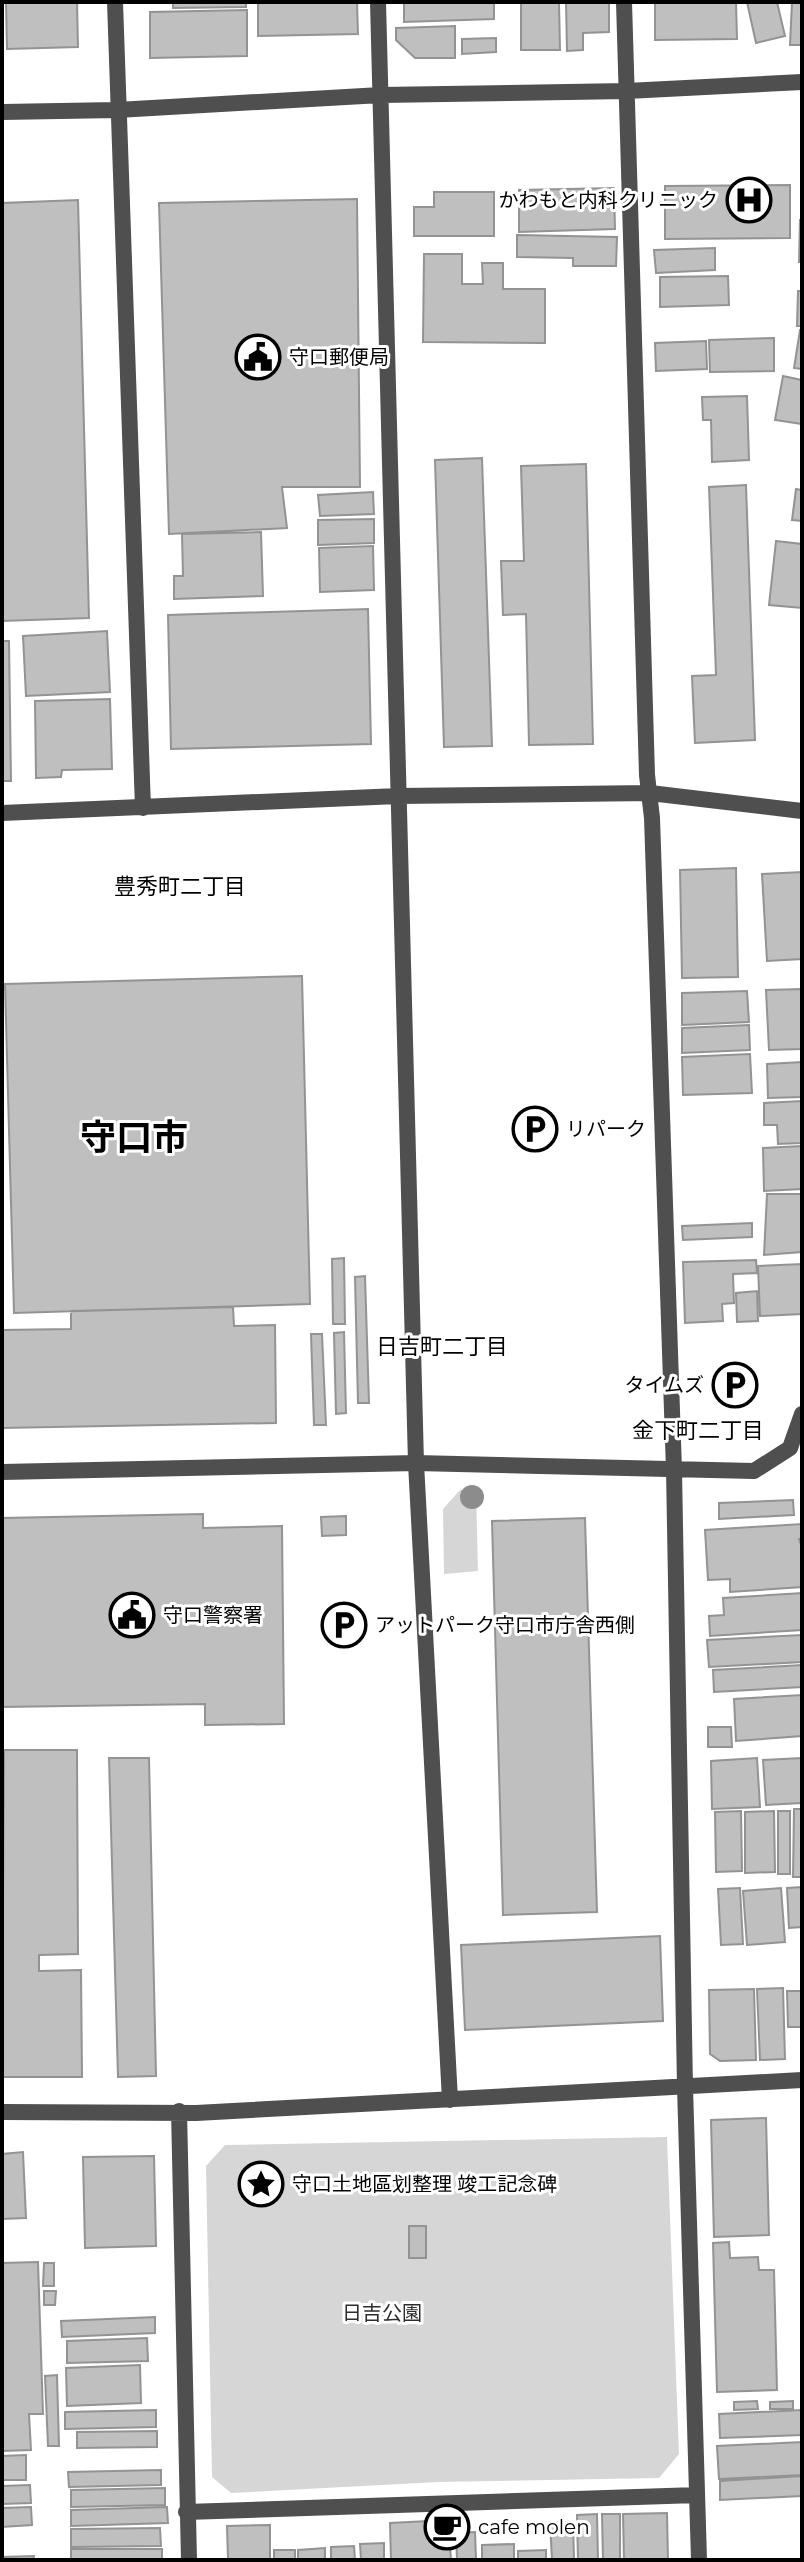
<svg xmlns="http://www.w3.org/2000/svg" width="804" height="2562" viewBox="0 0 804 2562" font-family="Montserrat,'Noto Sans JP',sans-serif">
<rect width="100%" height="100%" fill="#fff"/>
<path fill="#d6d6d6" d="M460,1490L476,1491L478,1571L444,1574L443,1509Z
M667,2137L679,2454L659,2478L438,2482L231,2493L212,2477L206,2166L225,2145Z"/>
<path fill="#bfbfbf" stroke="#939393" stroke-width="2" d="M6,2H77L78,47L7,49Z
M173,2H246V7L173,8Z
M258,2H357L358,34L258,36Z
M404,2H494V19L404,22Z
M521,2H559L560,50H521Z
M566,2H609V32L583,33V50L567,51Z
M655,2H736L737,39L655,40Z
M747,2H777L785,36L756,43Z
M792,2H802V45H790Z
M247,10V56L150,58V12Z
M455,26V58H415L396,40V28Z
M496,38V52L462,54V39Z
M790,185V238L665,239V186Z
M614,188L615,229L519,232V190Z
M434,192H494V236H414V207H434Z
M357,199L360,487H282L287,528L169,534L159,203Z
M78,200L89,618L2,621V203Z
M800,220H802V262H799Z
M517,235L617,237L616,266H573V258L517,257Z
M715,248V270L656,273L654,250Z
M424,254H462V284H483L482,263H503V289H545V343L423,342Z
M728,276L729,305L660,307V277Z
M798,291H802V326H797Z
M800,330H802V369L794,368Z
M774,338V371L710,372L709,340Z
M706,341L707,369L656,371L655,343Z
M783,376L802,380V424L775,420Z
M747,396L749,460L712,462L711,420H703L702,397Z
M482,458L492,746L444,747L435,460Z
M586,464L593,744L529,745L526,614L503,615L501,561H524L521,466Z
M746,485L755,740L695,743L692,676L716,675L709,487Z
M796,489L802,490V521L792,520Z
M373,492L374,514L320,516L318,495Z
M374,519V543L318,545V520Z
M261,532L263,596L174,599V576H183L182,534Z
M776,541L802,544V608L769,605Z
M373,546L374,590L320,592L319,548Z
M368,609L371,744L171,749L168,615Z
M107,631L110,692L26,696L23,636Z
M2,641H9L11,781H2Z
M110,699L112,769L62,770L61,777L36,778L35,701Z
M736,868L738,977L682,978L680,870Z
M802,872V959L767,961L762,874Z
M302,976L310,1304L14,1313L5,984Z
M802,989V1049L769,1050L766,990Z
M747,991L749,1022L682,1025V993Z
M749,1025L750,1050L682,1053V1028Z
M750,1054L752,1093L683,1095L682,1057Z
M802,1062V1097L768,1098L767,1064Z
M802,1101V1143L778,1144L777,1125H764V1103Z
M802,1146V1189L764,1191L763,1148Z
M767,1194H802V1252L764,1255Z
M752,1223V1237L683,1240L682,1226Z
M344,1258L345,1324H333L332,1259Z
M756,1260L757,1273L733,1274L734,1303L722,1304L723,1321L685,1323L683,1262Z
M802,1264V1314L760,1316L758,1266Z
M365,1276L369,1403H358L355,1277Z
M757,1291L758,1321L737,1322L736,1293Z
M233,1307L234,1326L275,1325L276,1423L2,1428V1330L71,1329V1311Z
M344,1332L346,1413L336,1414L334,1333Z
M311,1334H322L326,1425H314Z
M793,1500L794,1515L719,1519V1503Z
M203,1514V1528L282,1526L284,1724L205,1725V1704L2,1707V1518Z
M346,1516V1535L322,1536L321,1517Z
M585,1518L597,1912L503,1915L492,1521Z
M802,1524V1539H799L802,1548V1587L730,1592V1579L708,1580L705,1530Z
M802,1593V1630L710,1636L709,1616L724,1615L723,1598Z
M802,1635V1662L709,1667L707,1640Z
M802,1665V1687L714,1692L713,1670Z
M802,1695V1736L736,1741L734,1699Z
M708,1727H731L732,1747H708Z
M4,1750H77L78,1954L39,1955V1971L81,1970L82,2077H2Z
M109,1758H149L156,2076L118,2077Z
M757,1758L760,1807L712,1809L711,1761Z
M802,1758V1803L766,1805L763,1760Z
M794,1809H802V1877H793Z
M741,1811L742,1871L716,1872L715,1812Z
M774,1811L775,1872L745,1873V1812Z
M778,1811H790V1874H778Z
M802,1887V1927L789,1928L787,1888Z
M740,1888L743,1944L721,1945L718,1889Z
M781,1888L785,1942L747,1945L743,1891Z
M660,1936L663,2021L465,2030L461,1945Z
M783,1988L785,2059L760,2060L757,1989Z
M754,1989L756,2060L720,2061L710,2054L709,1990Z
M787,1991H802V2027H788Z
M766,2118L769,2235L714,2237L711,2120Z
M23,2152L26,2218L2,2219V2154Z
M154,2156L156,2246L85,2248L83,2157Z
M256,2180L266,2181V2189L256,2190Z
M409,2226H426V2258H409Z
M729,2242L730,2258L758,2257L759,2270H774L777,2390L717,2392L713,2243Z
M38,2262L43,2414H29L31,2450L2,2451V2263Z
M44,2263H54V2286H43Z
M44,2291H56L55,2305H44Z
M155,2317V2333L62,2337L61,2321Z
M147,2338L148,2361L67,2363V2341Z
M140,2365L141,2403L67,2406L66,2368Z
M57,2375L59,2446H48L45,2376Z
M757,2401L758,2409L734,2410V2402Z
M793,2401V2409H770V2402Z
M156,2410V2427L65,2429V2412Z
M802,2410V2435L720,2438L719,2414Z
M157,2431V2447L77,2448V2432Z
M802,2442V2475L719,2479L717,2446Z
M26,2455V2480H2V2456Z
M161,2470V2485L69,2487L68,2472Z
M802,2476V2496L720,2500V2481Z
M30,2485L31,2503L2,2504V2486Z
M165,2488V2505L71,2507V2490Z
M31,2507L32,2525L2,2527V2508Z
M167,2507L168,2523L71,2526V2510Z
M667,2513L668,2560H624L623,2514Z
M597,2514L598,2560H578L577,2515Z
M602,2514H620V2560H603Z
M448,2520L451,2560H391L390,2523Z
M550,2522H573L574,2560H552Z
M270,2525V2559L228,2560L227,2526Z
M160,2528L161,2546L71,2547V2529Z
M475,2532L476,2560H457L456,2533Z
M384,2543V2560H361L360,2544Z
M514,2544V2560H482V2545Z
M354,2546L355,2560H331V2547Z
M325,2548V2560H298V2550Z
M71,2549H162V2560H71Z
M274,2550H295V2560H274Z
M546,2550V2560H518V2551Z
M34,2556L33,2560H2V2557Z"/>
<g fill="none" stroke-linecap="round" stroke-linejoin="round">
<path stroke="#4f4f4f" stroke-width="16" d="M115,2L143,808
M378,2L416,1463L450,2100
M624,2L647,775L652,818L674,1470L685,2087L699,2560
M2,112L117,110L381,95L627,91L802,82
M2,813L398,796L650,793L802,811
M2,1472L416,1463L754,1471L790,1448L802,1414
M179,2111L189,2560
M2,2112L196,2113L802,2080
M186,2512L697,2495"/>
</g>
<circle fill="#8c8c8c" cx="472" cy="1497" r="12"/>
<defs>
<g id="hospital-ring" transform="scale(2.3)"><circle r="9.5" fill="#fff" stroke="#000" stroke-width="1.5"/><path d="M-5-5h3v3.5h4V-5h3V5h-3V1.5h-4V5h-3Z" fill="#000"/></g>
<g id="civic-ring" transform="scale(2.3)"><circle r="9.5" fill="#fff" stroke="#000" stroke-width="1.5"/><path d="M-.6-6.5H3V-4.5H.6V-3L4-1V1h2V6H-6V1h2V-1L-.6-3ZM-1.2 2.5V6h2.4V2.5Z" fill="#000"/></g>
<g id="parking-ring" transform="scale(2.3)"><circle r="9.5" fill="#fff" stroke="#000" stroke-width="1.5"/><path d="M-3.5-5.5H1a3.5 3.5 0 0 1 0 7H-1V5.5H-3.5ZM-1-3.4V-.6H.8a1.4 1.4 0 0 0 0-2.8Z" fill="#000"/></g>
<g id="sight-ring" transform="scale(2.3)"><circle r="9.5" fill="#fff" stroke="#000" stroke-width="1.5"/><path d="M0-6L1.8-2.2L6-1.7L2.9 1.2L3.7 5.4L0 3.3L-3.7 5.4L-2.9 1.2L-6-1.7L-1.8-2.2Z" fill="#000"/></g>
<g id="cafe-ring" transform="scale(2.3)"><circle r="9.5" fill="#fff" stroke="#000" stroke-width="1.5"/><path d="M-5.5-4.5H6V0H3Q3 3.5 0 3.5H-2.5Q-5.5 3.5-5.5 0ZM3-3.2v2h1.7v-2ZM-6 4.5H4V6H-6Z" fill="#000"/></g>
</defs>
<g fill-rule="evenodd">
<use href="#hospital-ring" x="749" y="200"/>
<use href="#civic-ring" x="258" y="357"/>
<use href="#parking-ring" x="535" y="1129"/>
<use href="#parking-ring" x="735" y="1385"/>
<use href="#civic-ring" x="132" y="1615"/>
<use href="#parking-ring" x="344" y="1625"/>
<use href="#sight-ring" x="261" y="2184"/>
<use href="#cafe-ring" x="447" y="2527"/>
</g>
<g text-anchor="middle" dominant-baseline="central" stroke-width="6" stroke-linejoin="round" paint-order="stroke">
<g font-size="20" fill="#000" stroke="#fff" text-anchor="start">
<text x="718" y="200" text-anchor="end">かわもと内科クリニック</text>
<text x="289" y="357">守口郵便局</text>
<text x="566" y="1129">リパーク</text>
<text x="704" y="1385" text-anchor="end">タイムズ</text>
<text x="163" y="1615">守口警察署</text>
<text x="375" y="1625">アットパーク守口市庁舎西側</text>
<text x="292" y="2184">守口土地區划整理 竣工記念碑</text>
<text x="478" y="2527">cafe molen</text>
</g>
<g font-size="20" fill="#2d2d2d" stroke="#fff">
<text x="382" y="2313">日吉公園</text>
</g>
<g font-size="22" fill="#000" stroke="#fff">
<text x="180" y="886">豊秀町二丁目</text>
<text x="442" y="1346">日吉町二丁目</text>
<text x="698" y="1430">金下町二丁目</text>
</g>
<g font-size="36" font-weight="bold" fill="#000" stroke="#fff">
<text x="134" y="1137">守口市</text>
</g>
</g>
<rect width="804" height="2562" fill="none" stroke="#000000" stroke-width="8"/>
</svg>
